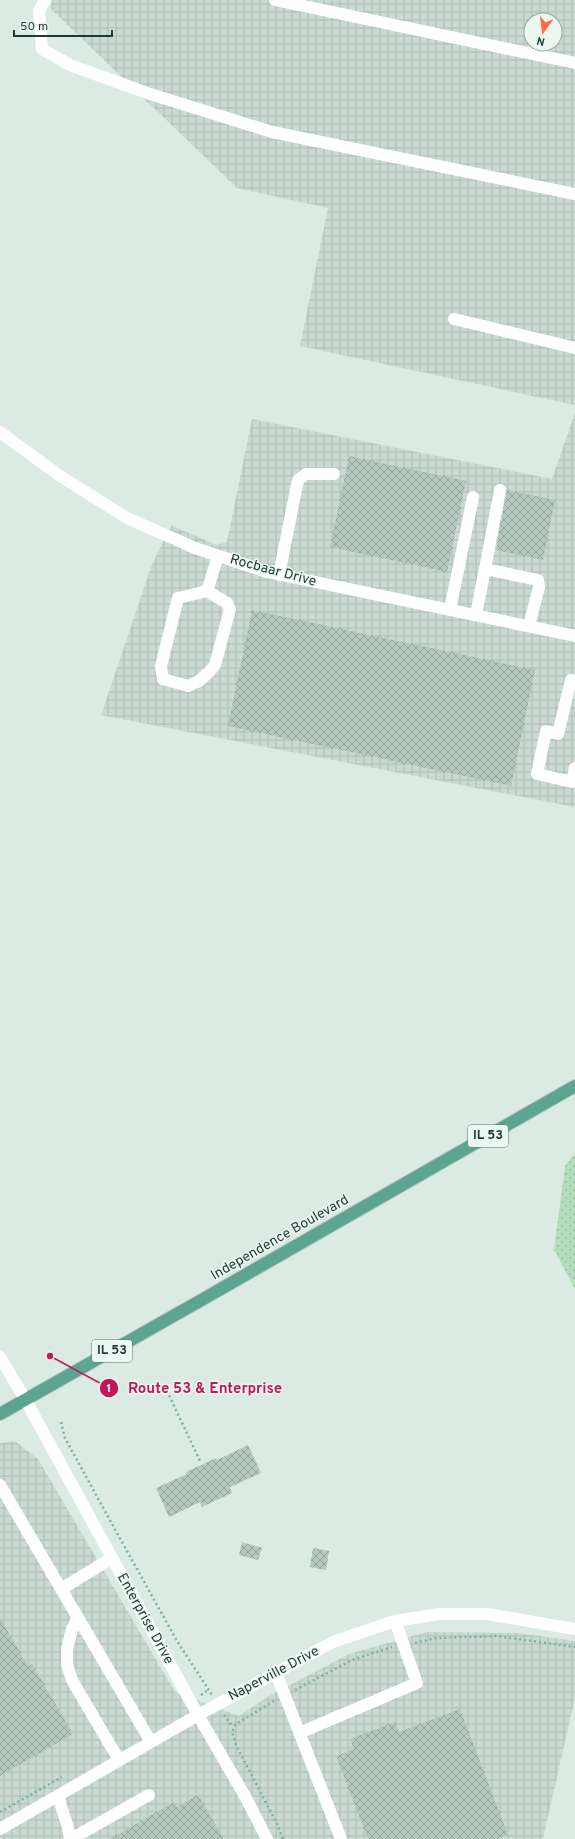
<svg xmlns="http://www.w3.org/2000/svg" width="575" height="1839" viewBox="0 0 575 1839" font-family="Overpass,sans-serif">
<defs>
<pattern id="industrial-grid" width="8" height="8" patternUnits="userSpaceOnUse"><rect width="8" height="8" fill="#cadad3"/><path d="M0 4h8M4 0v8" fill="none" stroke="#adbcb6"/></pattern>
<pattern id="park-dots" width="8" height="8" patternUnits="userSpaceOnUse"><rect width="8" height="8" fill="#b2debd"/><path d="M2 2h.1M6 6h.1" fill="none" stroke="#99bfa3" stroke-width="1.8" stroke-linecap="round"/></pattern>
<pattern id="building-cross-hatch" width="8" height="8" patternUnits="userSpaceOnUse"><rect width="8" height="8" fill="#b4c8bf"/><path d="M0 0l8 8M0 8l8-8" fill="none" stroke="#92a49c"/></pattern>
</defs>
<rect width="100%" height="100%" fill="#dceae4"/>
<path fill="url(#industrial-grid)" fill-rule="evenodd" d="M52,0H575V405L300,346L328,208L237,188L51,9ZM531,20H555V44H531Z
M575,413V807L101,715L151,567L171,525L216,545L227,542L252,419L552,479Z
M15,1441L38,1459L175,1692L239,1716L269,1696L349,1654L427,1632L517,1633L575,1641V1697L543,1839H0V1443Z"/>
<path fill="url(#park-dots)" d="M575,1153V1289L554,1250L565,1166Z"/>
<path fill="url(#building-cross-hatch)" d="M349,456L466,481L447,572L330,547Z
M507,490L555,500L543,560L496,550Z
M252,610L535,670L511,786L228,726Z
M248,1445L261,1473L230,1487L232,1493L202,1507L200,1502L169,1517L156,1488L187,1474L186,1472L216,1458L217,1460Z
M242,1542L262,1548L258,1560L239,1555Z
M313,1548L329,1551L326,1570L310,1567Z
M0,1618L28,1666L32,1664L73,1734L0,1776Z
M460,1709L508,1835L496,1839H368L336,1756L354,1749L350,1739L395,1722L399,1732Z
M198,1795L224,1839H110L174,1802L177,1807Z"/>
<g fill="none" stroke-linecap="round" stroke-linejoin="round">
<g stroke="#bbc4c2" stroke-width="14">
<path id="major" d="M0,1414L198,1302L575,1086"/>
</g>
<path stroke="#79b19f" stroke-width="2.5" stroke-dasharray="2 3" stroke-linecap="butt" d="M167,1391L201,1463
M61,1422L65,1438L112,1524L177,1641L212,1695
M415,1643L436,1638L496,1636L575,1647
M295,1690L352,1660L392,1647
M201,1695L208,1690
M274,1701L236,1724L232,1732L236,1745L277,1824L283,1839
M224,1715L233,1727
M0,1812L62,1777"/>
<path stroke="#fff" stroke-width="12" d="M45,0L39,11L42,49L70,65L147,93L272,132L575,194
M275,0L575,63
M454,319L575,348
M0,432L60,476L127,518L195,548L267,572L575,636
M485,569L500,490
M279,575L298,480L306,474H334
M207,591L227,603L230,609L215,665L210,671L199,681L188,686L163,679L161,666L178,598L207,591L218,556
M450,610L473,497
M476,615L485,569L538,580L539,587L529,626
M575,681L571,680L558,734L546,731L537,774L572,782L575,768
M0,1357L25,1399L198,1715L246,1798L267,1839
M0,1485L151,1742
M61,1589L112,1558
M78,1617L72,1629L67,1650V1665L73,1682L119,1760
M276,1673L341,1839
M299,1733L417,1683L395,1621
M58,1796L68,1828L70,1839
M0,1829L198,1715L333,1642L395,1621L439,1614H487L575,1629
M71,1839L149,1795"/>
<use href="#major" stroke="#5ca591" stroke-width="12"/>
</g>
<g text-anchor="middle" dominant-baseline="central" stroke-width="3" stroke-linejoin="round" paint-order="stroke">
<g fill="#edf7f1" stroke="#5b736b" stroke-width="1">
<rect x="468" y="1125" width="40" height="22" rx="3"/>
<rect x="92" y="1340" width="40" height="22" rx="3"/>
</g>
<g font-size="13" font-weight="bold" fill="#1d3b32">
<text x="488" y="1136">IL 53</text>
<text x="112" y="1351">IL 53</text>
</g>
<g font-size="14" fill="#1d3b32" stroke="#edf7f1">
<text transform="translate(273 571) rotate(15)">Rocbaar Drive</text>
<text transform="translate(280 1238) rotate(-30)">Independence Boulevard</text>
<text transform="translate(145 1619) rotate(61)">Enterprise Drive</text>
<text transform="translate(274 1674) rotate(-28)">Naperville Drive</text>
</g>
</g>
<path fill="none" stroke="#c2185b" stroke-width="1.5" d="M50 1356L109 1388"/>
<g fill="#c2185b" stroke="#edf7f1" stroke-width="1.5">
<circle cx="50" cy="1356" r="4"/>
<circle cx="109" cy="1388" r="10"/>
</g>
<g font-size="12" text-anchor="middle" font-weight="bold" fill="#fff">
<text x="109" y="1392">1</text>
</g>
<g font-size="15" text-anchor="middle" font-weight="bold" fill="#c2185b" stroke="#edf7f1" stroke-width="3" stroke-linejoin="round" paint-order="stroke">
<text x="205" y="1393">Route 53 &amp; Enterprise</text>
</g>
<g transform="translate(543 32) rotate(194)"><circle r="19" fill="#edf7f1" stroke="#9aaca5"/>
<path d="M0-3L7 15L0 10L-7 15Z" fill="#ff6f45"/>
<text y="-6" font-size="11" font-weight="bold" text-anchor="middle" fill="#1d3b32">N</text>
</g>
<path d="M14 30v6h98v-6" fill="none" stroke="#1d3b32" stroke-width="2"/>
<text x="20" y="30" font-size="12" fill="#1d3b32" stroke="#edf7f1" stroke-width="3" paint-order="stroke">50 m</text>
</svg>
